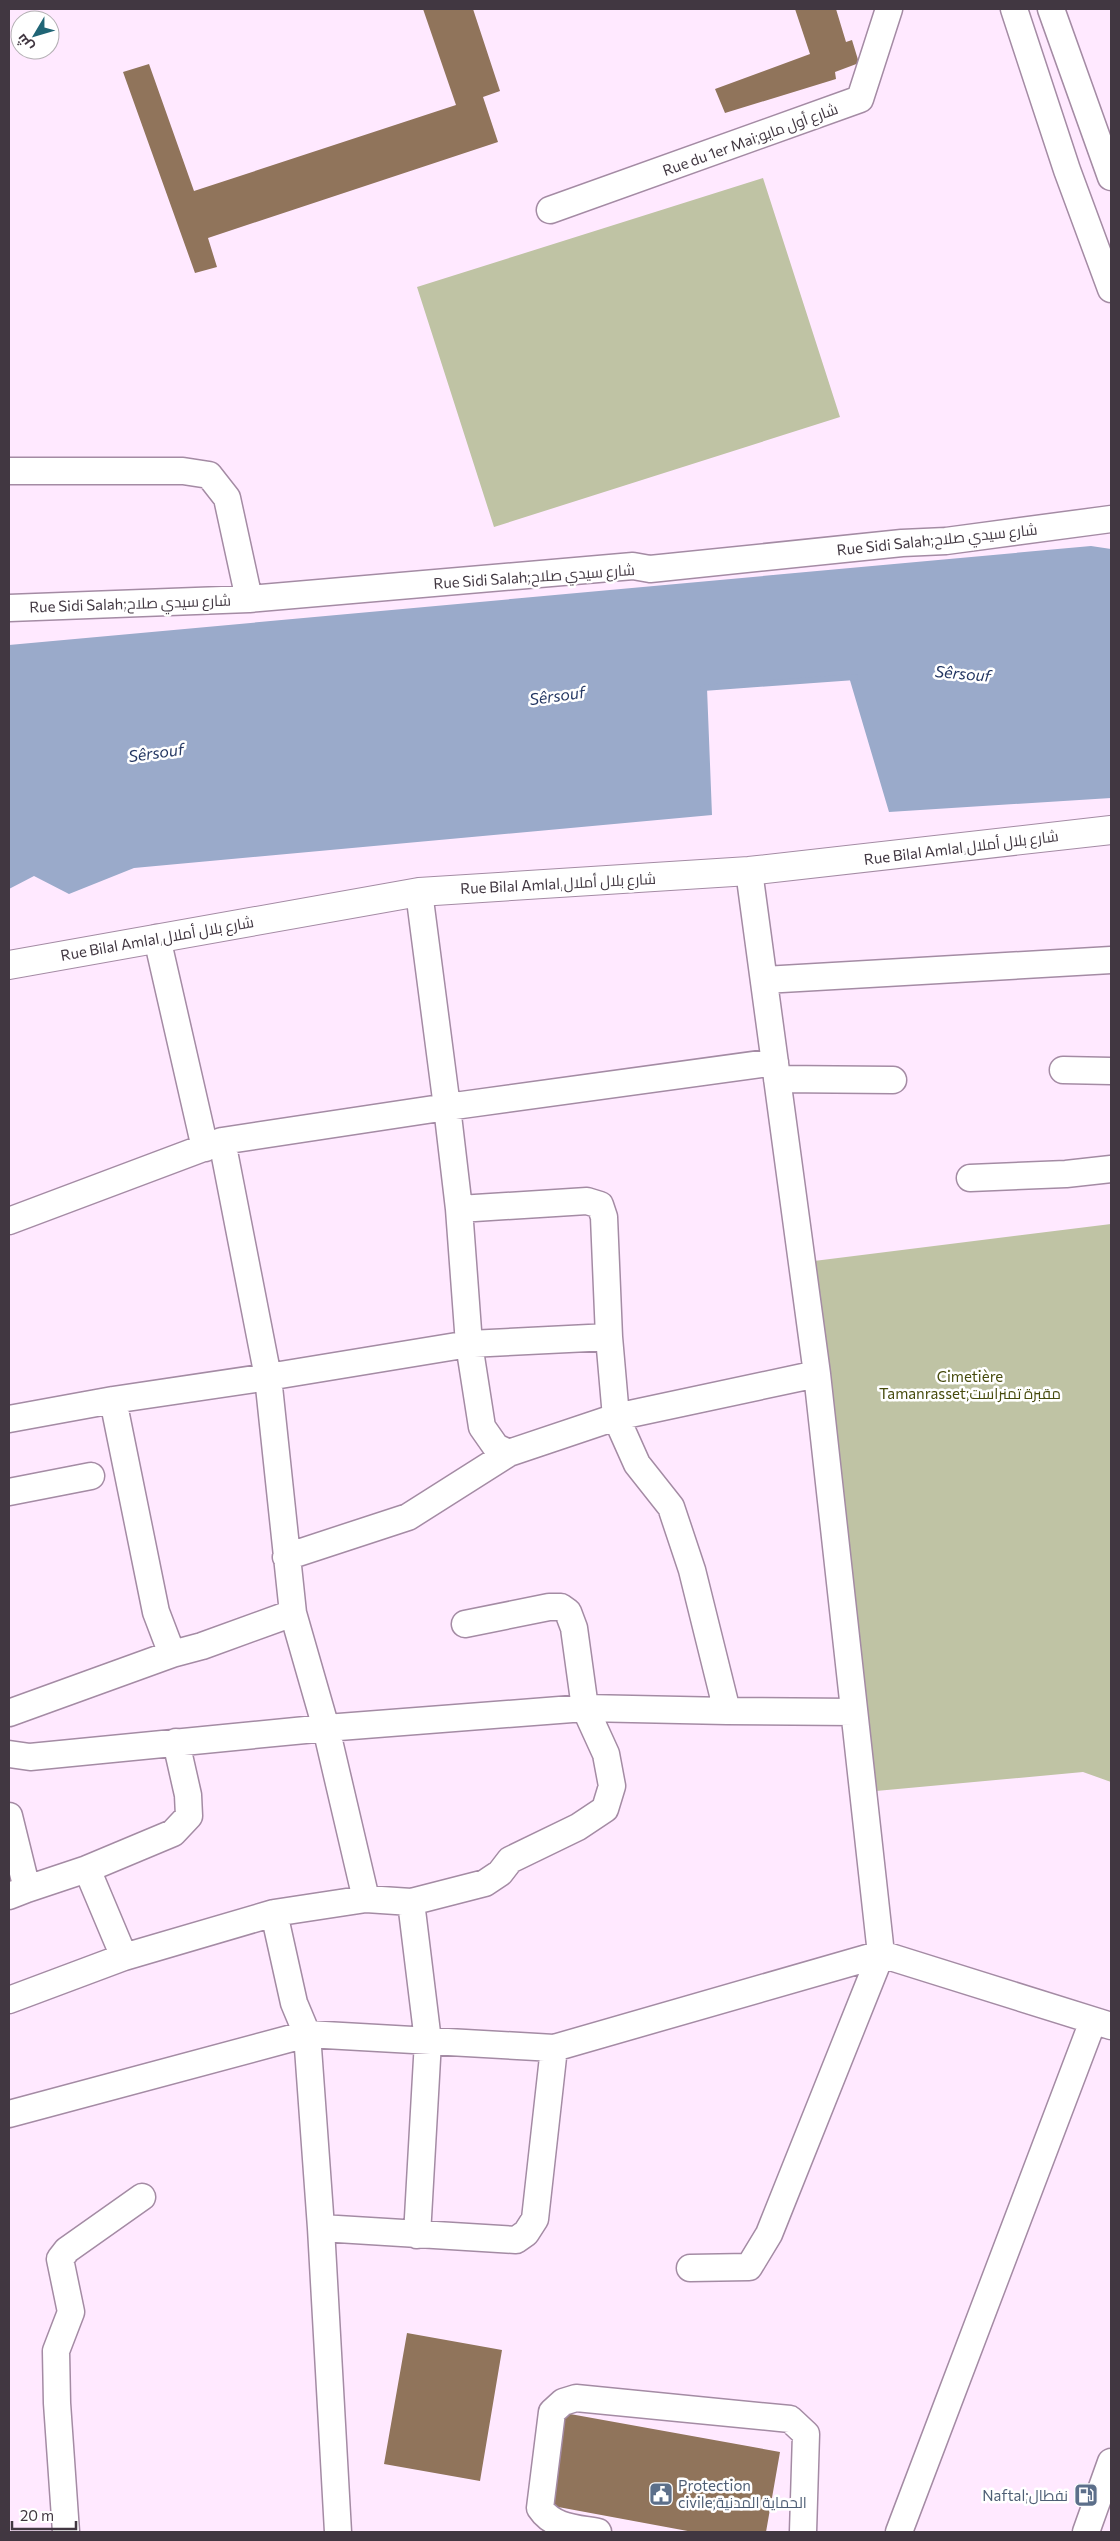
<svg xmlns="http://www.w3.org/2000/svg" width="1120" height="2541" viewBox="0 0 1120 2541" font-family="Commissioner,Cairo,sans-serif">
<rect width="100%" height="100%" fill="#ffe9ff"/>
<path fill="#bfc3a4" d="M763,178L840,417L494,527L417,287Z
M1111,1224V1782L1083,1772L876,1791L814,1261Z"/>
<path fill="#9aaaca" d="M1091,546L1111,549V798L889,812L849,677L707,688L712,815L134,868L69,894L34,876L9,889V645Z"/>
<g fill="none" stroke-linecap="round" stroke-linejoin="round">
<path stroke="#9aaaca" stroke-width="6" d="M703,688L855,677"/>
</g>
<path fill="#90745b" d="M423,9H473L500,91L483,97L498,142L208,238L217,267L195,273L123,72L149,64L194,191L456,105Z
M795,9H836L846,42L852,40L859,63L835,72L836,79L725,113L715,89L810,54Z
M407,2333L502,2350L480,2481L384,2464Z
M559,2412L780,2452L766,2532H693L542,2504Z"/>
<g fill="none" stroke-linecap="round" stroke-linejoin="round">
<g stroke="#a48ba4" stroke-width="29">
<path id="minor" d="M1014,9L1067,170L1111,289
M1051,9L1111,177
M550,210L860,99L889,9
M9,471H183L209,475L227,498L249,599
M9,608L249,599L633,566L650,569L902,543L946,541L1111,519
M749,871L817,1374L881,1954L1111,2026
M419,892L447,1107L775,1062
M157,938L205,1148
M764,980L1111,960
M1063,1070L1111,1071
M777,1079L893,1080
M970,1178L1066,1174L1111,1169
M459,1209L587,1201L600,1205L604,1217L609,1337L616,1417L637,1464L671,1507L692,1570L727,1711L854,1712
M9,1221L222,1141L447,1107L459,1209L469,1344L268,1377L293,1613L326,1728L585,1708L727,1711
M609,1337L469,1344L482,1427L496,1447L509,1453L616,1417L817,1374
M113,1400L156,1612L172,1654L202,1646L293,1613
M9,1419L113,1400L268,1377L222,1141
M9,1492L91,1476
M286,1557L408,1517L509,1453
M9,1713L172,1654
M9,1754L30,1757L326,1728L366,1899
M9,1816L27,1889L9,1896
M87,1869L173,1833L189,1816L188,1795L176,1742
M27,1889L87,1869L124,1957L274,1913L294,2003L307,2034L321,2228L338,2532
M411,1902L485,1883L500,1873L510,1860L578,1827L605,1809L612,1786L606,1754L585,1708L574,1628L568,1612L561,1607H549L465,1624
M274,1913L366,1899L411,1902L428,2041L417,2235
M9,2000L124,1957
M9,2114L307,2034L554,2048L881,1954L769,2234L749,2267L690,2268
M321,2228L516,2240L526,2233L535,2219L554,2048
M66,2532L57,2403L56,2351L71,2312L60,2259L67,2250L142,2197
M598,2532C577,2528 553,2528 540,2508L552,2412L563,2402L576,2398L790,2419L806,2434L803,2532
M899,2532L1093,2021
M1086,2532L1111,2462"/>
</g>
<g stroke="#a48ba4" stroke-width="30">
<path id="major" d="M9,965L419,892L749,871L1111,830"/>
</g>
<use href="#minor" stroke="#fff" stroke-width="26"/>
<use href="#major" stroke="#fff" stroke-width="28"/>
</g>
<defs>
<g id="civic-square" transform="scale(1.25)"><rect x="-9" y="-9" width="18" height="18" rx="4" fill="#5c6f8a" stroke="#fff"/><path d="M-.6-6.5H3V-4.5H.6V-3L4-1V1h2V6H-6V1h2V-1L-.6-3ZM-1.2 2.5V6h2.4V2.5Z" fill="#fff"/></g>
<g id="fuel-square" transform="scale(1.25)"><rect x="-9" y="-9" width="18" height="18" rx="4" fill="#5c6f8a" stroke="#fff"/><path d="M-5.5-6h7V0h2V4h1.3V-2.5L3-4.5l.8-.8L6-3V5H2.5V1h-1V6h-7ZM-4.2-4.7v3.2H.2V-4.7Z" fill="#fff"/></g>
</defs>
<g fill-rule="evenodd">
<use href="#civic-square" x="661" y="2494"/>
<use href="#fuel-square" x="1086" y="2495"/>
</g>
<g text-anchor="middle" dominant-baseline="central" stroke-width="5" stroke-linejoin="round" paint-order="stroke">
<g font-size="15" fill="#413741" stroke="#fff">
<text transform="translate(750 139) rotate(-20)">Rue du 1er Mai;شارع أول مايو</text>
<text transform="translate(937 539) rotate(-6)">Rue Sidi Salah;شارع سيدي صلاح</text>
<text transform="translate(534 576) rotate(-4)">Rue Sidi Salah;شارع سيدي صلاح</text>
<text transform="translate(130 603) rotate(-2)">Rue Sidi Salah;شارع سيدي صلاح</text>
<text transform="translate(961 847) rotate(-7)">Rue Bilal Amlal,شارع بلال أملال</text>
<text transform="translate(558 883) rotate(-3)">Rue Bilal Amlal,شارع بلال أملال</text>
<text transform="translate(157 938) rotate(-10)">Rue Bilal Amlal,شارع بلال أملال</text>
</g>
<g font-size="15" fill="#474b0d" stroke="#fff">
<text x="970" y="1376">Cimetière<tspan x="970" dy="17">Tamanrasset;مقبرة تمنراست</tspan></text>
</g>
<g font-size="15" fill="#4e5e75" stroke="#fff" text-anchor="start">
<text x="678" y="2485">Protection<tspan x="678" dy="17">civile;الحماية المدنية</tspan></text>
<text x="1068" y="2495" text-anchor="end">Naftal;نفطال</text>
</g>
<g font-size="16" font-style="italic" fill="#233662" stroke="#fff">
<text transform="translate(963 673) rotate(5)">Sêrsouf</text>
<text transform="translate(557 695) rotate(-8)">Sêrsouf</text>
<text transform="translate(156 752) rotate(-8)">Sêrsouf</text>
</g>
</g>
<rect width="1120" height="2541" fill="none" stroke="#413741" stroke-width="20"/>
<g transform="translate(35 35) rotate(232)"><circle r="24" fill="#ffffff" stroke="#b3afb3"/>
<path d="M0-4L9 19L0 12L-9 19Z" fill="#206576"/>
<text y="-8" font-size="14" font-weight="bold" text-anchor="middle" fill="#413741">ش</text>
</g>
<path d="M12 2521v8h64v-8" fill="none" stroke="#413741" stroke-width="2.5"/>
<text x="20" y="2521" font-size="15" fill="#413741" stroke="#ffffff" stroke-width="4" paint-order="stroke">20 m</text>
</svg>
